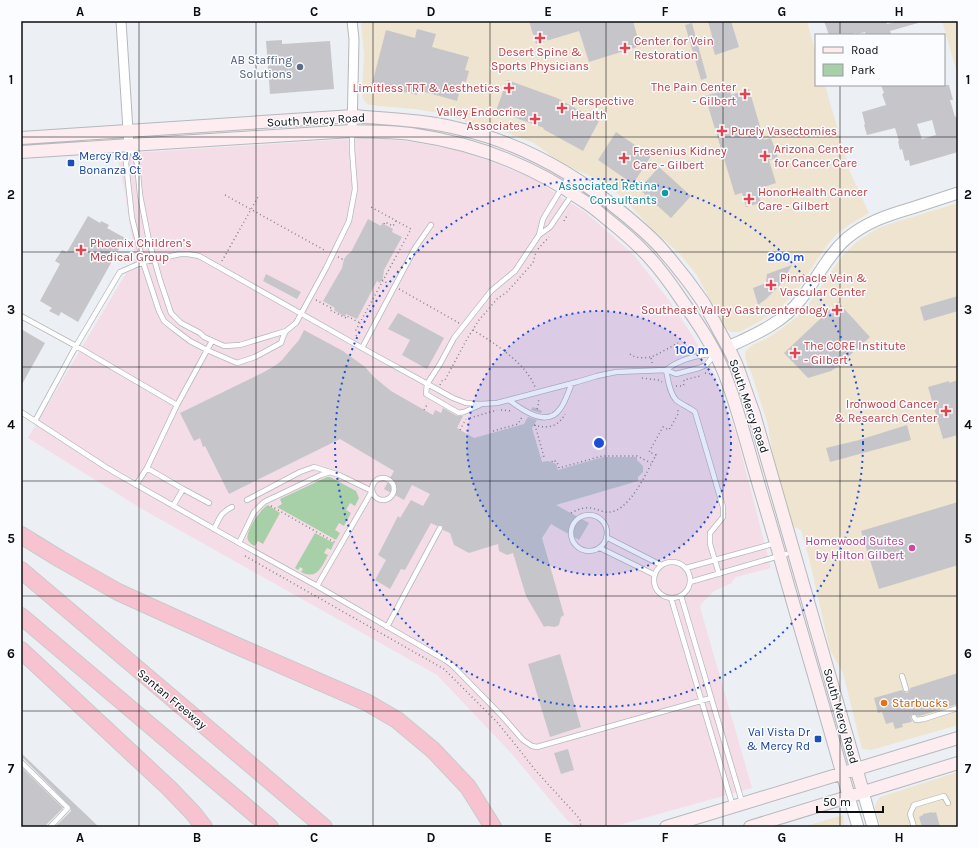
<svg xmlns="http://www.w3.org/2000/svg" width="979" height="848" viewBox="0 0 979 848" font-family="Karla,sans-serif">
<rect width="100%" height="100%" fill="#eceff3"/>
<path fill="#eee4cf" d="M361,21H807L816,54V85H825L850,172L869,213L849,225L837,234L828,244L821,254L798,289L786,302L772,314L760,321L740,332H731L725,328L697,275L678,252L654,231L621,196L597,179L561,163L534,143L495,128L467,122L439,113L415,109L378,106L367,104L363,99L362,91L364,55Z
M942,21H958V76Z
M958,203V725L871,750L862,749L843,673L830,650L809,558L801,530L794,527L792,523L773,458L768,425L751,372L745,359V355L746,351L752,345L764,340L774,334L797,317L808,305L843,255L858,241L875,230L886,225Z
M958,772V827H881L875,807L876,803L880,797Z
M843,815L844,827H803Z"/>
<path fill="#f5dde8" d="M377,138L413,142L457,150L492,162L532,178L585,212L634,255L668,299L692,335L715,375L737,437L771,568L736,577L733,580L732,583L714,591L701,604L700,607L752,788L612,827H577L567,820L511,753L437,675L142,509L28,438L135,258L125,192L117,154L334,140Z"/>
<path fill="#a7cfa8" d="M327,477H330L356,491L359,498L355,506L350,503L346,510L351,513L344,526L339,523L335,530L340,533L336,540L277,507L282,504L280,499Z
M268,505L280,513L263,544L258,541L255,546C253,545 249,543 248,540C244,533 261,508 268,505Z
M315,533L334,543L331,550L327,548L324,553L328,555C321,568 317,580 301,572L303,569L300,567L298,570L295,568Z"/>
<path fill="#c6c6ca" fill-rule="evenodd" d="M529,21H633L640,46L589,62L579,31L536,44Z
M708,21H731L739,47L715,55L711,41L713,40Z
M824,21H886L887,24L899,21H918V23L890,31L891,34L887,35H866L865,32L857,34L856,33L850,35H829Z
M692,23L707,78L701,80L685,25Z
M417,29L436,34L432,47L469,57L465,70L469,71L466,82L462,81L457,101L418,90L417,95L372,84L386,30L415,38Z
M282,40V44L330,41L334,89L270,94L266,41Z
M507,80L557,98L599,121L583,151L543,129L544,128L496,111Z
M881,85H949L953,100H950L955,117L956,116L958,122V152L910,166L909,160L905,161L902,149L900,150L898,141H899L895,128L867,135L864,125L865,124L862,112L886,105L882,94L884,93ZM932,120L936,135L922,139L917,124Z
M729,89L731,95L749,89L764,140L771,138L778,158L769,160L776,183L757,189L761,203L746,207L742,193L735,195L705,96Z
M616,132L651,156L633,184L598,160Z
M659,167L691,196L671,218L639,189Z
M88,216L100,223L101,221L109,225L107,228L125,238L78,322L61,312L59,316L49,311L52,308L40,301L60,264L55,261L62,250L67,252Z
M368,219L381,226L382,223L393,229L392,232L402,237L384,270L383,277L382,280L380,283L377,281L357,319L346,314L345,317L334,310L335,308L323,301L342,268L344,259L347,255L351,252Z
M792,265L787,274L788,275L779,286L766,299L758,305L753,288L766,283L767,274Z
M266,274L301,292L297,299L263,281Z
M958,296V311L924,321L920,307Z
M838,302L870,337L848,357L850,359L831,371L808,378L784,353Z
M398,313L444,338L427,369L402,355L410,340L388,329Z
M21,329L45,343L21,386Z
M304,330L343,351L365,367L374,377L391,391L433,415L435,410L441,413L443,408L457,416H463L457,428L474,438L524,424L528,417L537,420L532,428L542,462L548,461L556,464L558,470L603,457H637V460L643,466V472L638,477V481L556,505L589,523L579,540L551,524L542,538L564,615L561,617L559,625L555,627L547,626L544,627L526,596L513,553L507,555L499,551L498,544L469,553L454,545L450,533L443,530V526L441,525H438L437,526L431,523L405,570L401,569L390,589L375,580L386,560L378,555L398,516L400,518L411,500L423,506L430,494L412,485L404,500L384,489L394,471L340,439L229,494L205,446L203,447L200,438L194,441L180,413L264,372L276,365L282,360L292,348L299,340Z
M958,380V435L943,439L928,387L949,381V383Z
M533,407L542,411L541,413L531,410Z
M907,425L911,440L830,462L826,448L859,440Z
M958,502V565L879,589L861,531Z
M560,654L581,727L550,737L528,664Z
M958,673V704L923,715L918,716L915,714H912L910,717L912,721L911,722L902,724L903,727L895,729L893,722L886,724L882,712L878,713L874,698L902,690L904,692L907,693L909,691L910,688Z
M568,749L574,770L561,774L554,753Z
M21,753L78,807L99,827H55L71,811V807L24,759L21,758Z
M21,767L63,808L47,824L46,827H21Z
M932,812L933,813L936,812L940,827H922L919,817L923,815V814Z"/>
<g fill="none" stroke-linecap="round" stroke-linejoin="round">
<g stroke="#b5b8bc" stroke-width="6">
<path id="service" d="M129,146L126,163L132,218L143,262L159,311L164,321L174,329L190,341L207,350L237,363L255,357L281,343L283,337L286,331
M130,146L137,163L140,195L149,241L160,280L171,313L181,323L200,333L204,337L224,346L240,345L286,331L296,323L301,314L326,268L349,221L355,189L352,149V133
M539,235L543,219L569,176
M21,316L76,346L177,405
M362,348L415,248L431,225
M666,370C668,379 669,392 676,400C682,405 689,407 695,412L723,507V517L710,533V544L719,574
M666,370C680,359 697,355 714,354
M509,400C522,410 547,428 560,409C566,401 568,392 572,383
M480,405L464,412L459,413L426,394L427,384L440,364L454,338L491,291L515,271L539,235L550,227L580,183
M21,412L35,421L76,346L120,272L143,262L167,257L180,254H188L199,256L362,348L453,398L466,403L480,404L497,403L577,382L597,376L616,372L666,370L676,374L699,368L706,365L714,355
M35,421L104,466L119,475L239,543L317,586L445,660L452,665L502,716L523,740L532,746L537,747L544,745L711,698
M147,468L183,489
M372 489a11 11 0 1 1 22 0a11 11 0 1 1-22 0Z
M136,485L147,468L177,405L212,341
M247,500L300,472L314,467L330,472
M173,506L183,489L209,503
M571 533a18 18 0 1 1 36 0a18 18 0 1 1-36 0Z
M214,529C220,518 220,513 232,507
M606,537L661,565
M239,543L254,512L264,502L321,475L330,472L339,475L372,491L317,586
M600,548L655,575
M654 580a18 18 0 1 1 36 0a18 18 0 1 1-36 0Z
M686,568L776,543
M690,582L786,554
M681,596L742,802
M671,598L733,807
M387,627L440,528
M902,676L906,689
M914,717L916,720L924,719L958,708
M21,762L68,808L50,827
M914,827L910,814L914,805L944,796L948,803"/>
</g>
<g stroke="#b5b8bc" stroke-width="11">
<path id="minor" d="M121,21L129,146
M352,131L354,39L352,21"/>
</g>
<g stroke="#b5b8bc" stroke-width="13">
<path id="tertiary" d="M728,347C754,335 783,323 801,299C817,279 827,256 846,239C866,222 888,215 912,208C927,203 943,198 958,193
M863,792L873,827
M849,797L858,827"/>
</g>
<g stroke="#b5b8bc" stroke-width="14">
<path id="secondary" d="M21,138L353,116C389,119 425,120 460,129C521,143 577,175 625,215C637,225 649,235 660,247C675,264 690,283 703,302C707,309 711,316 715,323C722,337 731,351 737,366C743,382 748,398 754,414L863,792
M21,152L352,131C374,132 395,131 416,135C477,144 535,167 585,202C593,207 600,213 607,219C621,230 635,242 648,256C660,269 671,284 681,299C697,322 713,345 723,370C733,394 740,420 747,444C757,480 768,515 778,550C801,632 826,714 849,797
M666,827L958,738
M750,827L958,763"/>
</g>
<g stroke="#cacaca" stroke-width="18">
<path id="motorway" d="M21,535L60,559L118,592L235,645L368,703L397,720L433,750L468,787L493,827
M21,570L324,827
M21,616L270,827
M21,650L169,788L193,813L204,827"/>
</g>
<path stroke="#828487" stroke-width="1.5" stroke-dasharray="1 3" stroke-linecap="butt" d="M225,195L326,251
M564,221L568,214
M384,224L385,222L393,226L396,221
M538,249L549,237
M338,257L344,260
M222,261L258,197
M382,280L389,284
M399,289L459,323
M316,300L331,308L330,310L346,318L347,316L360,323
M473,330C494,343 526,363 535,387
M356,336L359,332L356,330L411,229L371,207
M630,354C636,359 644,358 651,357
M652,363L651,357L656,355L678,343
M705,373L711,374
M642,378L658,380L662,382
M440,385L442,381L445,380L467,339L479,320L498,298L506,293L530,266L533,263L536,252
M676,386H683L684,384V380L700,376
M537,409L539,402L538,399
M424,410L428,403
M501,410L513,411
M470,418L497,410
M534,425C548,429 558,427 565,414
M535,425L544,457H541
M460,430L466,419
M493,431L518,424L522,417
M552,462L553,460L557,462L559,468L602,456H637L651,463
M271,506L336,543
M571,513C578,509 587,506 595,509C599,510 603,512 607,512C629,514 647,471 656,455L649,452L663,427L669,430L678,414V409
M807,539L808,543
M245,556L444,669L496,721L514,743L536,771L579,818L580,820L581,827"/>
<use href="#service" stroke="#fff" stroke-width="4.5"/>
<use href="#minor" stroke="#fff" stroke-width="9"/>
<use href="#tertiary" stroke="#fff" stroke-width="11"/>
<use href="#secondary" stroke="#fdedf1" stroke-width="12"/>
<use href="#motorway" stroke="#f8c3d1" stroke-width="16"/>
</g>
<path fill="none" stroke="#0c0d0e" stroke-width="1" stroke-opacity="0.55" d="M139,21V827M256,21V827M373,21V827M490,21V827M606,21V827M723,21V827M840,21V35M840,85V827M21,137H958M21,252H958M21,367H958M21,481H958M21,596H958M21,711H958"/>
<circle cx="599" cy="443" r="132" fill="#1d4ed8" fill-opacity=".12"/>
<g fill="none" stroke="#1d4ed8" stroke-width="2" stroke-dasharray="2 4">
<circle cx="599" cy="443" r="132"/>
<circle cx="599" cy="443" r="264"/>
</g>
<g fill="#e0444e" stroke="#fbfcff" stroke-width="1.5">
<path d="M538 32h4v4h4v4h-4v4h-4v-4h-4v-4h4z"/>
<path d="M623 42h4v4h4v4h-4v4h-4v-4h-4v-4h4z"/>
<path d="M507 82h4v4h4v4h-4v4h-4v-4h-4v-4h4z"/>
<path d="M743 88h4v4h4v4h-4v4h-4v-4h-4v-4h4z"/>
<path d="M560 102h4v4h4v4h-4v4h-4v-4h-4v-4h4z"/>
<path d="M533 113h4v4h4v4h-4v4h-4v-4h-4v-4h4z"/>
<path d="M720 125h4v4h4v4h-4v4h-4v-4h-4v-4h4z"/>
<path d="M763 150h4v4h4v4h-4v4h-4v-4h-4v-4h4z"/>
<path d="M622 152h4v4h4v4h-4v4h-4v-4h-4v-4h4z"/>
<path d="M747 193h4v4h4v4h-4v4h-4v-4h-4v-4h4z"/>
<path d="M79 244h4v4h4v4h-4v4h-4v-4h-4v-4h4z"/>
<path d="M769 279h4v4h4v4h-4v4h-4v-4h-4v-4h4z"/>
<path d="M835 304h4v4h4v4h-4v4h-4v-4h-4v-4h4z"/>
<path d="M793 347h4v4h4v4h-4v4h-4v-4h-4v-4h4z"/>
<path d="M944 405h4v4h4v4h-4v4h-4v-4h-4v-4h4z"/>
</g>
<circle fill="#5c6f8a" stroke="#fbfcff" stroke-width="1.5" cx="300" cy="67" r="4"/>
<g fill="#1a4fb4" stroke="#fbfcff" stroke-width="1.5">
<rect x="67" y="159" width="8" height="8" rx="2"/>
<rect x="814" y="735" width="8" height="8" rx="2"/>
</g>
<circle fill="#0f9aa8" stroke="#fbfcff" stroke-width="1.5" cx="665" cy="193" r="4"/>
<circle fill="#d1479c" stroke="#fbfcff" stroke-width="1.5" cx="912" cy="548" r="4"/>
<circle fill="#e8710a" stroke="#fbfcff" stroke-width="1.5" cx="884" cy="703" r="4"/>
<g text-anchor="middle" dominant-baseline="central" stroke-width="3" stroke-linejoin="round" paint-order="stroke">
<g font-size="12" fill="#be3a42" stroke="#fbfcff" text-anchor="start">
<text x="634" y="41">Center for Vein<tspan x="634" dy="14">Restoration</tspan></text>
<text x="540" y="52" text-anchor="middle">Desert Spine &amp;<tspan x="540" dy="14">Sports Physicians</tspan></text>
<text x="736" y="87" text-anchor="end">The Pain Center<tspan x="736" dy="14">- Gilbert</tspan></text>
<text x="500" y="88" text-anchor="end">Limitless TRT &amp; Aesthetics</text>
<text x="571" y="101">Perspective<tspan x="571" dy="14">Health</tspan></text>
<text x="526" y="112" text-anchor="end">Valley Endocrine<tspan x="526" dy="14">Associates</tspan></text>
<text x="731" y="131">Purely Vasectomies</text>
<text x="774" y="149">Arizona Center<tspan x="774" dy="14">for Cancer Care</tspan></text>
<text x="633" y="151">Fresenius Kidney<tspan x="633" dy="14">Care - Gilbert</tspan></text>
<text x="758" y="192">HonorHealth Cancer<tspan x="758" dy="14">Care - Gilbert</tspan></text>
<text x="90" y="243">Phoenix Children’s<tspan x="90" dy="14">Medical Group</tspan></text>
<text x="780" y="278">Pinnacle Vein &amp;<tspan x="780" dy="14">Vascular Center</tspan></text>
<text x="828" y="310" text-anchor="end">Southeast Valley Gastroenterology</text>
<text x="804" y="346">The CORE Institute<tspan x="804" dy="14">- Gilbert</tspan></text>
<text x="937" y="404" text-anchor="end">Ironwood Cancer<tspan x="937" dy="14">&amp; Research Center</tspan></text>
</g>
<g font-size="12" fill="#4e5e75" stroke="#fbfcff" text-anchor="end">
<text x="292" y="60">AB Staffing<tspan x="292" dy="14">Solutions</tspan></text>
</g>
<g font-size="12" fill="#0c0d0e" stroke="#fbfcff">
<text transform="translate(316 120) rotate(-3)">South Mercy Road</text>
<text transform="translate(749 406) rotate(71)">South Mercy Road</text>
<text transform="translate(172 699) rotate(40)">Santan Freeway</text>
<text transform="translate(841 716) rotate(74)">South Mercy Road</text>
</g>
<g font-size="12" fill="#164399" stroke="#fbfcff" text-anchor="start">
<text x="79" y="156">Mercy Rd &amp;<tspan x="79" dy="14">Bonanza Ct</tspan></text>
<text x="810" y="732" text-anchor="end">Val Vista Dr<tspan x="810" dy="14">&amp; Mercy Rd</tspan></text>
</g>
<g font-size="12" fill="#0d838f" stroke="#fbfcff" text-anchor="end">
<text x="657" y="186">Associated Retina<tspan x="657" dy="14">Consultants</tspan></text>
</g>
<g font-size="12" fill="#b23c85" stroke="#fbfcff" text-anchor="end">
<text x="904" y="541">Homewood Suites<tspan x="904" dy="14">by Hilton Gilbert</tspan></text>
</g>
<g font-size="12" fill="#c56008" stroke="#fbfcff" text-anchor="start">
<text x="892" y="703">Starbucks</text>
</g>
</g>
<circle cx="599" cy="443" r="6" fill="#1d4ed8" stroke="#fbfcff" stroke-width="2"/>
<g font-size="12" text-anchor="middle" font-weight="bold" fill="#1d4ed8" stroke="#fbfcff" stroke-width="3" stroke-linejoin="round" paint-order="stroke">
<text x="786" y="261">200 m</text>
<text x="692" y="354">100 m</text>
</g>
<rect width="979" height="848" fill="none" stroke="#fbfcff" stroke-width="44"/>
<rect x="815" y="34" width="130" height="52" fill="#fbfcff" stroke="#9b9c9f"/>
<rect x="823" y="47" width="20" height="6" fill="#fdedf1" stroke="#9b9c9f"/>
<text x="851" y="54" font-size="12" fill="#0c0d0e">Road</text>
<rect x="823" y="64" width="20" height="12" fill="#a7cfa8" stroke="#9b9c9f"/>
<text x="851" y="74" font-size="12" fill="#0c0d0e">Park</text>
<path d="M817 806v6h66v-6" fill="none" stroke="#0c0d0e" stroke-width="2"/>
<text x="823" y="806" font-size="12" fill="#0c0d0e" stroke="#fbfcff" stroke-width="3" paint-order="stroke">50 m</text>
<rect x="22" y="22" width="935" height="804" fill="none" stroke="#0c0d0e" stroke-width="1.5"/>
<g font-size="13" text-anchor="middle" font-weight="bold" fill="#0c0d0e">
<text x="80" y="16">A</text>
<text x="197" y="16">B</text>
<text x="314" y="16">C</text>
<text x="431" y="16">D</text>
<text x="548" y="16">E</text>
<text x="665" y="16">F</text>
<text x="782" y="16">G</text>
<text x="899" y="16">H</text>
<text x="11" y="84">1</text>
<text x="968" y="84">1</text>
<text x="11" y="199">2</text>
<text x="968" y="199">2</text>
<text x="11" y="314">3</text>
<text x="968" y="314">3</text>
<text x="11" y="429">4</text>
<text x="968" y="429">4</text>
<text x="11" y="543">5</text>
<text x="968" y="543">5</text>
<text x="11" y="658">6</text>
<text x="968" y="658">6</text>
<text x="11" y="773">7</text>
<text x="968" y="773">7</text>
<text x="80" y="842">A</text>
<text x="197" y="842">B</text>
<text x="314" y="842">C</text>
<text x="431" y="842">D</text>
<text x="548" y="842">E</text>
<text x="665" y="842">F</text>
<text x="782" y="842">G</text>
<text x="899" y="842">H</text>
</g>
</svg>
